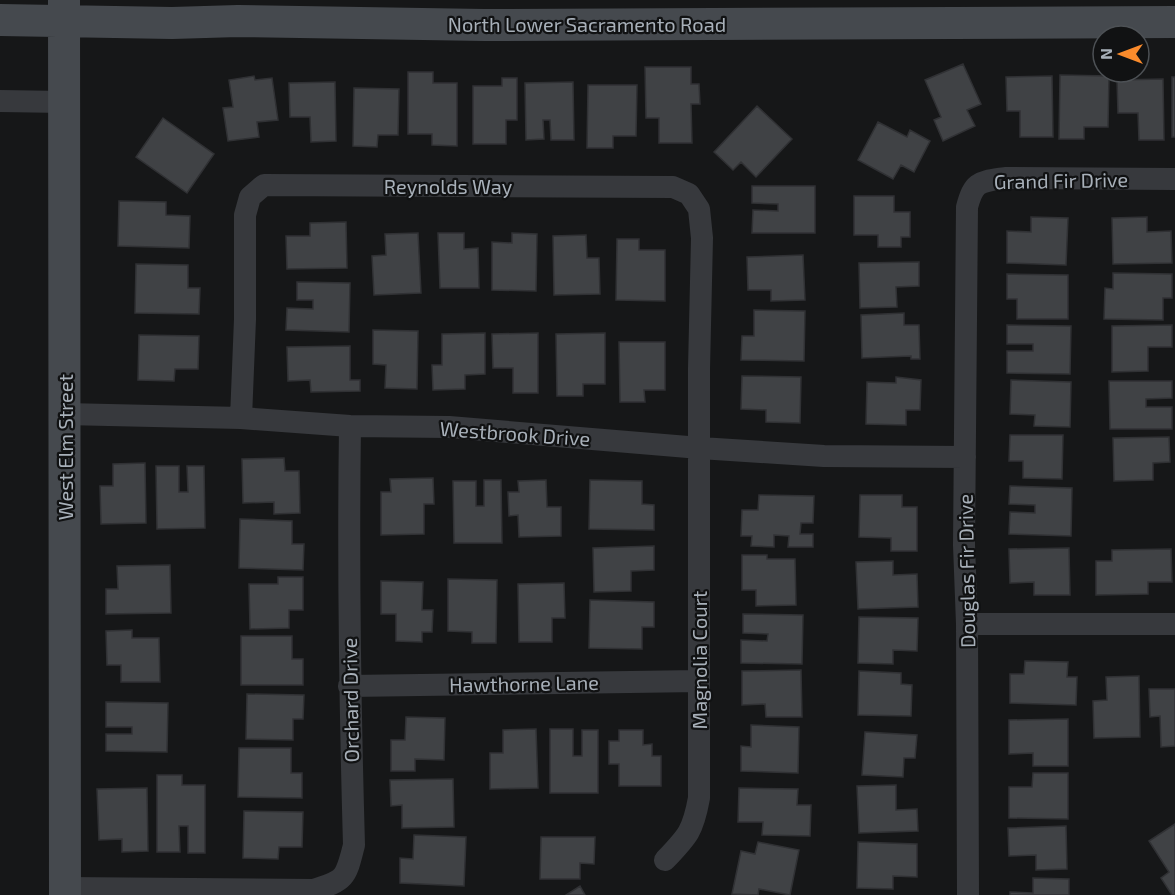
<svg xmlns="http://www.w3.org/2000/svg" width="1175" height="895" viewBox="0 0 1175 895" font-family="'Exo 2',sans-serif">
<rect width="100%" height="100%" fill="#161718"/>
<path fill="#404245" stroke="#303134" stroke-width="1.5" d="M963,64L981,104L967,110L975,126L943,141L934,120L941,117L925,80Z
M645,67H691V84H699L700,104H691L692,143H659V118H646Z
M408,72H433V83H457V146L432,145V134H408Z
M1060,75L1109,76L1108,127H1084V139H1059Z
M254,76L255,80L272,78L278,120L257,122L259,137L228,141L223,108L233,107L229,80Z
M1052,76L1053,137H1020V111H1007L1006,77Z
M1172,77H1175V137H1172Z
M502,78H517V120H506V144H473V86H502Z
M1163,79L1164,140H1139L1138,113H1118L1117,80Z
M335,82L336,141L311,142L310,117H290L289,83Z
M573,82L574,140H551L550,120H543L544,139L526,140L525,83Z
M588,85H637L636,136H613V148H587Z
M354,88L399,89L398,135H378L377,147L353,146Z
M757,106L792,139L756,177L741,162L733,170L714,152Z
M163,118L214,154L187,193L136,157Z
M878,122L907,137L910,130L930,141L914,172L901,165L893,179L858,160Z
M752,186H815V233H752L753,210L778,211V204L752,203Z
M854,196H894V212H910V237H901V247H878V235H854Z
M119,201L166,202V215L190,216L189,248L118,246Z
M1031,217L1068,218L1066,265L1007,263V231L1031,232Z
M1147,217V232L1171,231L1172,263L1113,264L1112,218Z
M346,222L347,268L287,269L286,236H310V223Z
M418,233L421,293L374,295L372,256L386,255L385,234Z
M438,233H464V249L478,248L479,288H440Z
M512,233L537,234L536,291L492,290V242L512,243Z
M586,235L587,258H599L600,294L554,295L553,236Z
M617,239H639V250H665V301L616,300Z
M803,255L805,300L771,301V290H748L747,257Z
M919,262V286L896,287L897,307L860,308L859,263Z
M136,264L188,265V288H200L199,314L135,313Z
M1113,273L1172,274V298H1163V320L1104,319L1105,288L1113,289Z
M1007,274L1068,275V319H1017V299H1007Z
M297,282L350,283L349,332L286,330L287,308L313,309V300H297Z
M754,310L805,311L804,361L741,360L742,336H754Z
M904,313V325H919L920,359H911V356L862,358L861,315Z
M1007,325L1071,326L1070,374L1007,373V351H1033V344H1007Z
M1172,325V347H1148V371L1112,372V326Z
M373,330L418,331L417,389L385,388L386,365L373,364Z
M485,333V374L465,375V389L433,390L432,365H442V334Z
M538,333V393H513V368H493L492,334Z
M605,333V384H583V396H557L556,334Z
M139,335L199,336L198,369H175L174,381L138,380Z
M619,342H665V390H644L645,402H620Z
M350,346V380H360V391L311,392L310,380L288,381L287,347Z
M742,376L801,377L800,423L766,422V410L741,409Z
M896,377L921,380L920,410H906V425L866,424L867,382L896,383Z
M1011,380L1071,382L1070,427L1034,426L1035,415L1010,414Z
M1109,381H1172V398L1146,399V407H1172V429H1110Z
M1010,435H1063L1062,479L1023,478V461H1009Z
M1169,437L1170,462L1153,463V480L1114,481L1113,438Z
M284,458L285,471H299L300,513L274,514V502L243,503L242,459Z
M145,463L146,523L101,524L100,486H113V464Z
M156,466H179V492H188L187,466H204L205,528L157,529Z
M433,478L434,504H424V534L381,535V492H391L390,479Z
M484,480H501L502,543H454L453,481H476V506H484Z
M546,480L547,507H561V536L519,537L518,515L509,516L508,492H519L518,481Z
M590,480L642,481V504L654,505V530L589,529Z
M1010,486L1072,488L1071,536L1009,534L1010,512L1035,513V505L1009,504Z
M759,495L814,496L813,523H801L800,534H813V547H788L789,536L774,535V547L751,546L752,536H741L742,510H758Z
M860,495H902V507H917V551H891V538L859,537Z
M240,519L292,521V544H304L303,570L239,568Z
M654,546V570L631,571V591L594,592L593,548Z
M1069,548L1070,595H1034V582L1010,583L1009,549Z
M1171,549L1172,582H1148V594L1096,595V561H1112V550Z
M742,555H767V559H795L796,605L756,606V590H742Z
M893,561V575L917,574L918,607L858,609L856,562Z
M170,565L171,613L106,614V589H118L117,566Z
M278,577H303V610H289V628L250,629L249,584H278Z
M448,579L497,580L496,643H472V632L448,631Z
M381,581L423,582L422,610H433L432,632H422V642L396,641V614H381Z
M564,583L565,618H552V642H519L518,584Z
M590,600L654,602V627H642V649L589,648Z
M743,614L803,615L802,664L741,663V640L767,641L768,634L743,633Z
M859,617L918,618L917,651L893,650V664L858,663Z
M132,630V638H159L160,682H121V665H107L106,631Z
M241,636H292V659H303V685H241Z
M1025,661L1068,662L1067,677H1077L1076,705L1010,703V674H1024Z
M801,670L802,717H766L765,704L742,705V671Z
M859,671L901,673V684L912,685L911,716L858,715Z
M1139,676L1140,737L1094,738L1093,701L1107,700L1106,677Z
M1149,689H1175V746L1161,747L1160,716L1150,717Z
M247,694L304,695L303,719H293V740L246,739Z
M106,702L168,703L167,752L106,751V734H132V727H106Z
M406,717L445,718L444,760L415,759V771H391V740H405Z
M1068,719V766H1033V753L1009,754V720Z
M751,725L799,727L798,773L741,771V746L751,747Z
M536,729L538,788L490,789V753H503V730Z
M550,729H573V756H582V730H598V793H550Z
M619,730H643V745L652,744V756H661V786H619V764H609V741H619Z
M865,732L917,735L915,758H904L903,777L862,775Z
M239,748H291V773H302V798L238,797Z
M1033,773H1068V819L1009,818V787H1032Z
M157,775H182V785H205V853H188V826H179L180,852H157Z
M453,779L454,827L402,828V805L391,806L390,780Z
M896,785V810L917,809L918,831L859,833L857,786Z
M147,788L148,851L122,852V839L99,840L97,789Z
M739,788L798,789L797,805H811L810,836L762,835L763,822H738Z
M244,811L303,812L302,847H279L278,859L243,858Z
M1175,824V895H1172L1161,878L1169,872L1149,841Z
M1066,826L1067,869L1036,870V855L1009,856L1008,828Z
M414,835L466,837L464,886L400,883V858L413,859Z
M541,837H595L594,864L580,863V879H540Z
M758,842L799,850L790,895L759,889L758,895L732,894L741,851L755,854Z
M858,842L917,844V877L893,876V889L857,888Z
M1033,878L1069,879V895H1010V892L1033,893Z
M580,886L585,895H566Z"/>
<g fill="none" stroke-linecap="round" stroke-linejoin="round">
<path stroke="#37393d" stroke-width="22" d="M0,101L64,102
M65,414L241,418L350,426L449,427L700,448L824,456L965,457
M241,418L245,319V215L250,197L264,185L673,187L689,194L699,209L702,238L699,369V798C693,831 688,836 665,860
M967,624H1175
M349,686L699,681
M65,888L313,890C346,881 346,877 354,845C350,705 348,566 350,426
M968,895L967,624L964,545L967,207C974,181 979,182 1005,178L1175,179"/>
<path stroke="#45494e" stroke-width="32" d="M64,0L65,895
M0,20L172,23L238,21L484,25L1175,22"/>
</g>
<g text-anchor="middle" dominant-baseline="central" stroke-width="4.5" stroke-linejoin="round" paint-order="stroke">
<g font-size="20" fill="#a8b0b9" stroke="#111213">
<text x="587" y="24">North Lower Sacramento Road</text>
<text transform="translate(1061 180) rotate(-1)">Grand Fir Drive</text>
<text x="448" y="186">Reynolds Way</text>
<text transform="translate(515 433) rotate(4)">Westbrook Drive</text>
<text transform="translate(65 447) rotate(-90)">West Elm Street</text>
<text transform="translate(966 571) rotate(-91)">Douglas Fir Drive</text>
<text transform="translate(699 660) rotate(-90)">Magnolia Court</text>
<text transform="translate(524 683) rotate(-1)">Hawthorne Lane</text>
<text transform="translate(350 700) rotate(-91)">Orchard Drive</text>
</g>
</g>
<g transform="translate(1121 54) rotate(270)"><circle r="28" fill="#111213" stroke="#4d5155" stroke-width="1.5"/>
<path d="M0-4.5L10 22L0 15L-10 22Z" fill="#fa8b2c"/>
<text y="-9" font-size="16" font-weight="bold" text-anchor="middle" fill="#a8b0b9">N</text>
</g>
</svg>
